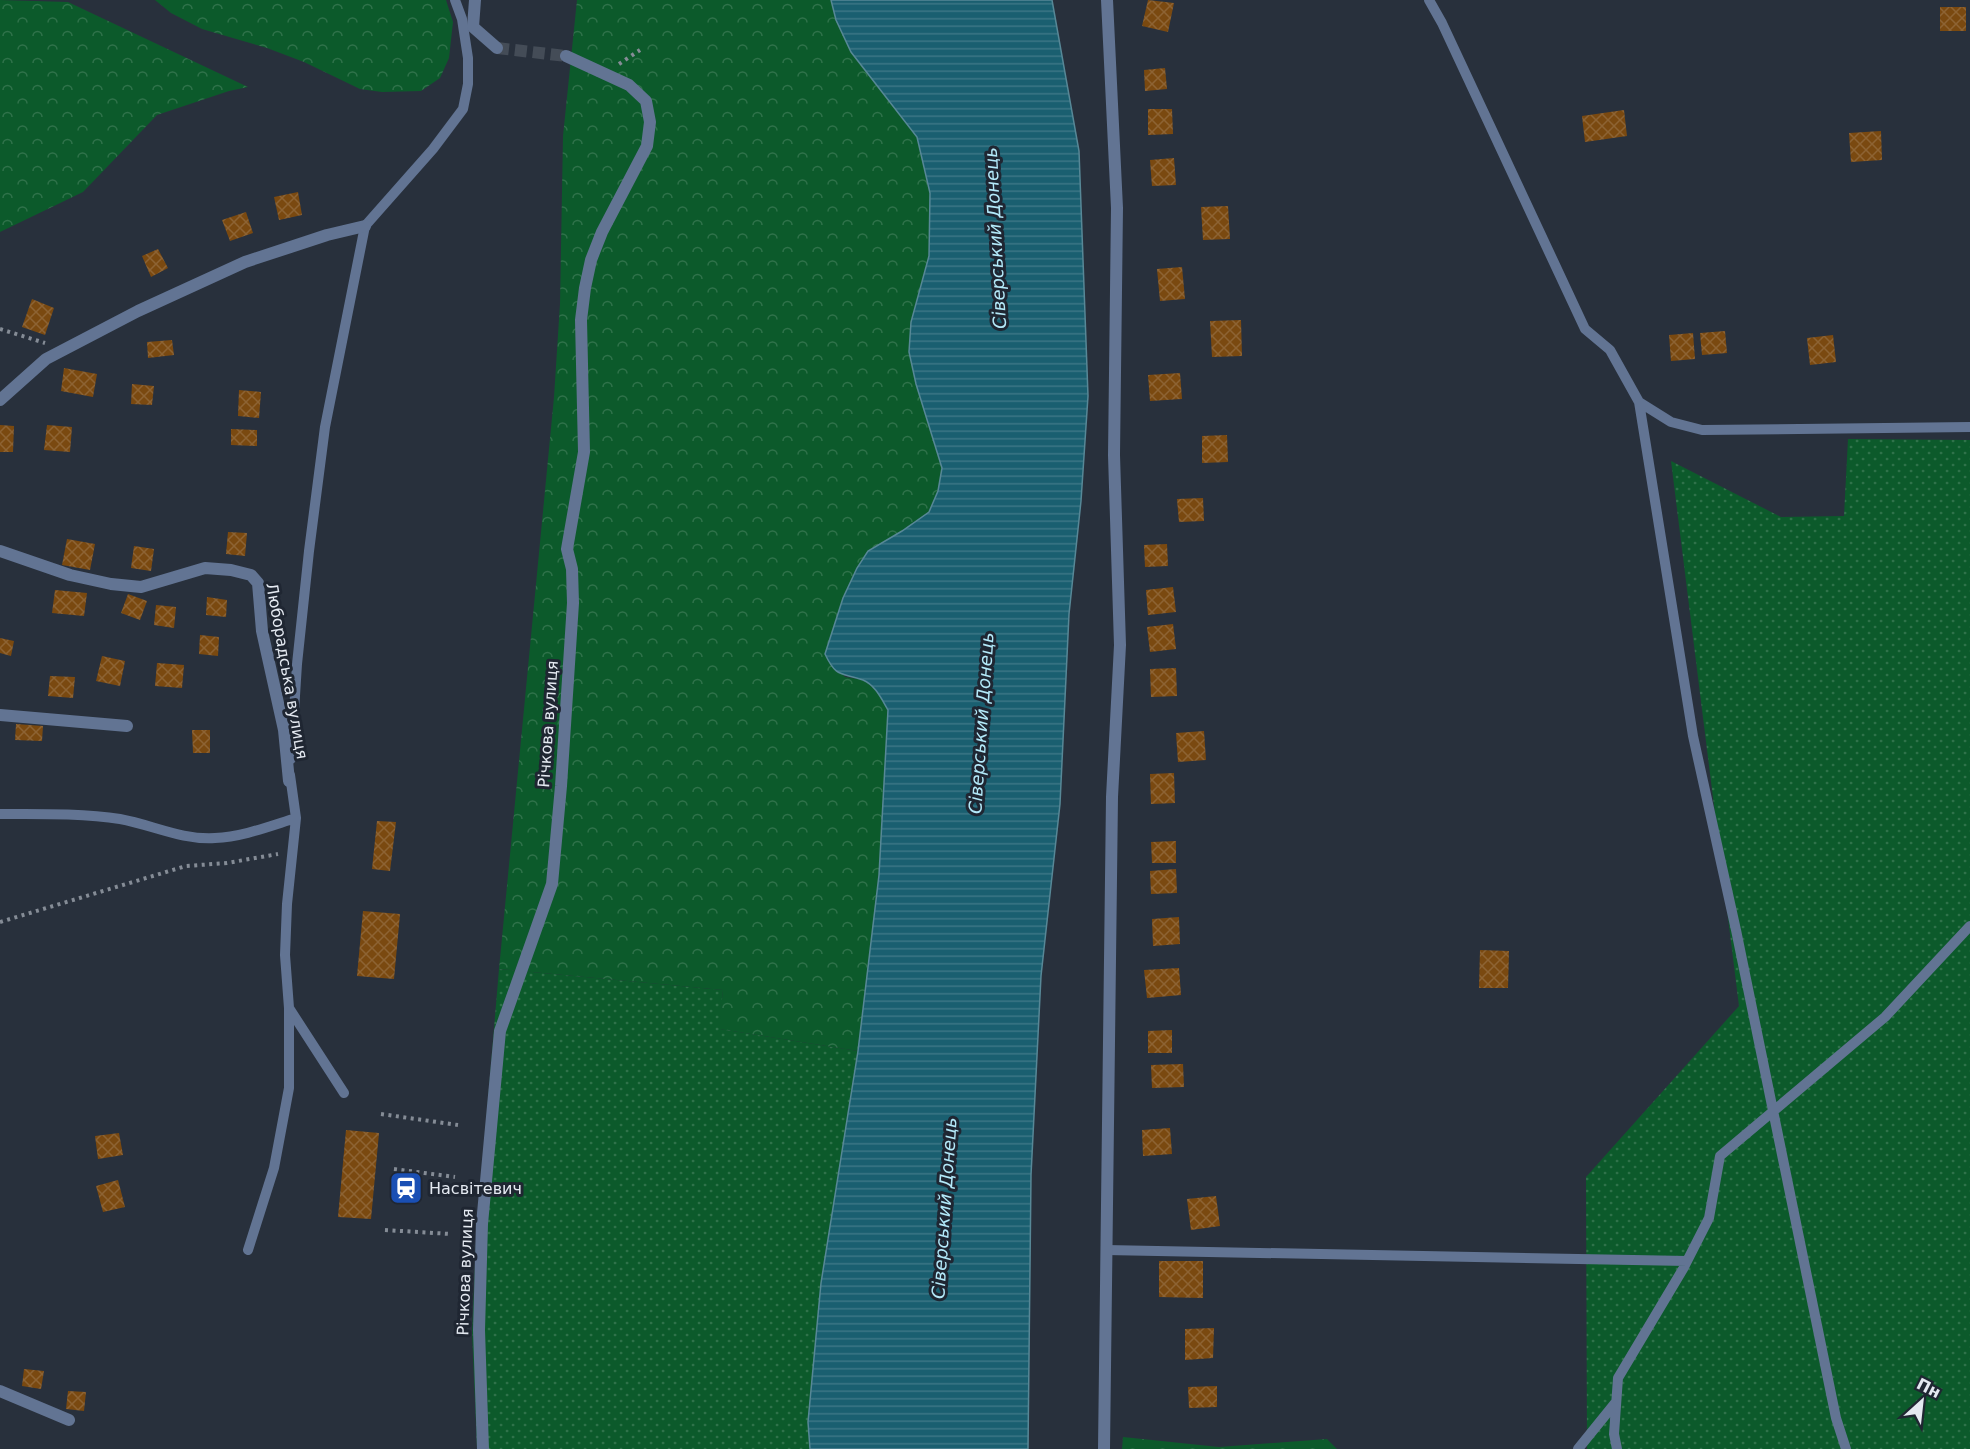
<svg xmlns="http://www.w3.org/2000/svg" width="1970" height="1449" viewBox="0 0 1970 1449" font-family="'DejaVu Sans',sans-serif">
<defs>
<pattern id="green-dots" width="8" height="8" patternUnits="userSpaceOnUse" patternTransform="scale(1.5)"><rect width="8" height="8" fill="#0c5a2b"/><path d="M2 2h.1M6 6h.1" fill="none" stroke="#2f724a" stroke-width="1.8" stroke-linecap="round"/></pattern>
<pattern id="forest-crowns" width="20" height="18" patternUnits="userSpaceOnUse" patternTransform="scale(1.5)"><rect width="20" height="18" fill="#0c5a2b"/><path d="M2 6a3 3 0 1 1 6 0M12 15a3 3 0 1 1 6 0" fill="none" stroke="#2f724a"/></pattern>
<pattern id="water-rules" width="6" height="5" patternUnits="userSpaceOnUse" patternTransform="scale(1.5)"><rect width="6" height="5" fill="#1a5f70"/><path d="M0 2.5h6" fill="none" stroke="#3b7685"/></pattern>
<pattern id="building-cross-hatch" width="8" height="8" patternUnits="userSpaceOnUse" patternTransform="scale(1.5)"><rect width="8" height="8" fill="#7a4910"/><path d="M0 0l8 8M0 8l8-8" fill="none" stroke="#8d6333"/></pattern>
</defs>
<rect width="100%" height="100%" fill="#28303c"/>
<path fill="url(#green-dots)" d="M1848,439L1970,440V1449H1587L1586,1177L1739,1006L1671,461L1781,517L1844,516Z
M499,969L723,990L720,1029L858,1051L821,1283L808,1422L810,1449H477L472,1333L476,1242Z"/>
<path fill="url(#forest-crowns)" d="M0,0L68,2L248,87L229,91L157,115L83,192L0,232Z
M155,0H446L453,22L449,58L440,78L421,91L382,92L360,89L304,62L267,48L202,29L171,13Z
M577,0H831L836,20L917,137L930,193L929,256L911,322L916,384L942,468L938,491L929,512L902,531L868,551L857,568L843,598L825,654L845,677L864,680L877,691L888,710L879,875L858,1051L719,1029L723,990L499,969L554,397L560,304L563,136Z
M1123,1437L1219,1447L1327,1439L1337,1449H1122Z"/>
<path fill="url(#water-rules)" stroke="#578897" stroke-width="1.5" d="M831,0H1052L1079,151L1088,396L1081,501L1069,614L1060,804L1041,976L1031,1175L1028,1449H810L808,1422L821,1283L858,1051L879,875L888,710C881,698 875,685 863,680C841,672 837,679 825,654L843,598L857,568L868,551L902,531L929,512L938,491L942,468L916,384L909,352L911,322L929,256L930,193L917,137L851,52L836,20Z"/>
<path fill="url(#building-cross-hatch)" d="M1148,0L1174,3L1168,32L1142,26Z
M1940,7H1966V31H1940Z
M1165,68L1167,89L1145,91L1144,70Z
M1148,109H1172L1173,134L1148,135Z
M1624,110L1627,136L1585,142L1582,116Z
M1881,131L1882,160L1851,162L1849,133Z
M1174,158L1176,185L1152,186L1150,160Z
M298,192L302,215L279,220L274,197Z
M1228,206L1230,239L1203,240L1201,207Z
M246,212L253,233L230,241L222,220Z
M158,249L168,268L151,277L142,256Z
M1182,267L1185,299L1160,301L1157,269Z
M32,299L54,308L45,335L22,327Z
M1241,320L1242,356L1212,357L1210,321Z
M1725,331L1727,353L1702,355L1700,333Z
M1693,333L1695,359L1671,361L1669,335Z
M1833,335L1836,362L1810,365L1807,338Z
M172,340L174,355L148,358L147,342Z
M64,368L97,374L93,397L61,391Z
M1180,373L1182,399L1150,401L1148,375Z
M132,384L154,386L152,405L131,404Z
M239,390L261,392L259,418L238,416Z
M0,425L14,426L13,452H0Z
M47,425L72,427L70,452L44,450Z
M231,429L257,430V446L231,445Z
M1227,435L1228,462L1202,463V436Z
M1203,498L1204,521L1179,522L1177,499Z
M228,532L247,533L245,556L226,554Z
M67,539L95,544L90,570L62,565Z
M1167,544L1168,566L1145,567L1144,545Z
M134,546L154,549L151,571L131,568Z
M1173,587L1176,612L1148,615L1146,590Z
M55,590L87,593L84,616L52,613Z
M128,594L147,601L140,620L121,613Z
M207,597L227,600L226,617L206,615Z
M156,605L176,607L174,628L154,625Z
M1173,624L1176,649L1150,652L1147,627Z
M200,635L219,637L218,656L199,654Z
M0,638L14,641L11,656L0,653Z
M102,656L125,661L120,686L96,681Z
M157,663L184,665L182,688L155,686Z
M1176,668L1177,696L1151,697L1150,669Z
M50,676L75,677L73,698L48,696Z
M16,724L43,726L42,741L15,740Z
M192,730H210V753H193Z
M1204,731L1206,760L1178,762L1176,733Z
M1174,773L1175,803L1151,804L1150,774Z
M377,821L396,822L390,871L372,869Z
M1176,841V863H1152L1151,842Z
M1176,869L1177,893L1151,894L1150,871Z
M363,911L400,914L394,979L357,976Z
M1179,917L1180,944L1153,946L1152,919Z
M1480,950L1509,951L1508,988H1479Z
M1179,968L1181,995L1147,998L1144,970Z
M1172,1030V1053H1148V1031Z
M1183,1064L1184,1087L1152,1088L1151,1065Z
M1170,1128L1172,1154L1143,1156L1142,1130Z
M346,1130L379,1133L371,1219L338,1217Z
M119,1133L123,1155L98,1159L95,1136Z
M118,1180L125,1207L103,1212L96,1186Z
M1216,1196L1220,1226L1191,1230L1187,1199Z
M1159,1261H1203V1298L1159,1297Z
M1214,1328L1213,1358L1185,1360V1329Z
M24,1369L44,1371L41,1389L22,1386Z
M1217,1386V1407L1189,1408L1188,1387Z
M68,1391L86,1392L84,1411L66,1409Z"/>
<g fill="none" stroke-linecap="round" stroke-linejoin="round">
<path stroke="#444c57" stroke-width="12" stroke-dasharray="12 6" stroke-linecap="butt" d="M497,48L566,56"/>
<path stroke="#858c96" stroke-width="4" stroke-dasharray="3 4.5" stroke-linecap="butt" d="M619,64L640,50
M0,329L45,343
M0,922L186,866L227,863L278,854
M381,1114L458,1125
M394,1169L455,1177
M385,1230L451,1234"/>
<path stroke="#627493" stroke-width="10" d="M1429,0L1442,23L1585,329L1610,350L1639,402
M291,759L297,664L309,551L325,427L365,226L433,149L463,109L468,84V58L462,19L455,0
M290,775L296,818L287,904L285,955L289,1008L344,1093
M0,814C37,814 84,813 120,819C153,825 181,840 215,838C242,837 270,826 296,818
M248,1250L274,1168L289,1088V1008
M1106,1250L1687,1261
M1578,1449L1616,1402
M1617,1449L1614,1434L1618,1378L1683,1269L1709,1218L1720,1156L1885,1017L1970,926
M1846,1449L1836,1418L1736,930L1693,736L1639,402L1671,422L1702,430L1970,427"/>
<path stroke="#627493" stroke-width="12" d="M475,0L473,27L497,48
M0,400L46,359L138,311L245,262L327,235L365,226
M0,551L70,575L111,584L141,587L205,568L231,570L251,575L258,583L262,631L284,730L289,781
M0,715L127,726
M0,1391L69,1420
M483,1449L479,1330L482,1224L500,1031L552,884L561,786L573,603L572,569L567,549L584,452L581,320L585,288L591,260L602,232L647,146L650,122L646,101L629,85L566,56
M1104,1449L1112,797L1120,645L1114,455L1117,208L1107,0"/>
</g>
<defs>
<g id="station-square" transform="scale(1.725)"><rect x="-9" y="-9" width="18" height="18" rx="4" fill="#1a4fb4" stroke="#1f2632"/><path d="M-3-6H3Q5-6 5-4V2Q5 4 3 4L4.5 6H3L1.5 4h-3L-3 6H-4.5L-3 4Q-5 4-5 2V-4Q-5-6-3-6ZM-3.5-4v3h7v-3ZM-3.5 1v1.5H-2V1ZM2 1v1.5H3.5V1Z" fill="#fff"/></g>
</defs>
<g fill-rule="evenodd">
<use href="#station-square" x="406" y="1188"/>
</g>
<g text-anchor="middle" dominant-baseline="central" stroke-width="6" stroke-linejoin="round" paint-order="stroke">
<g font-size="16" fill="#e4e9f1" stroke="#1f2632">
<text transform="translate(287 671) rotate(80)">Люборадська вулиця</text>
<text transform="translate(548 724) rotate(-86)">Річкова вулиця</text>
<text transform="translate(465 1272) rotate(-88)">Річкова вулиця</text>
</g>
<g font-size="16" fill="#e4e9f1" stroke="#1f2632" text-anchor="start">
<text x="429" y="1188">Насвітевич</text>
</g>
<g font-size="18" font-style="italic" fill="#b3e9f9" stroke="#1f2632">
<text transform="translate(995 238) rotate(-93)">Сіверський Донець</text>
<text transform="translate(981 723) rotate(-86)">Сіверський Донець</text>
<text transform="translate(944 1208) rotate(-86)">Сіверський Донець</text>
</g>
</g>
<g transform="translate(1922 1401) rotate(27)" stroke="#1f2632" stroke-width="4.5" paint-order="stroke">
<path d="M0-4.5L10 22L0 15L-10 22Z" fill="#e4e9f1"/>
<text y="-9" font-size="16" font-weight="bold" text-anchor="middle" fill="#e4e9f1">Пн</text>
</g>
</svg>
